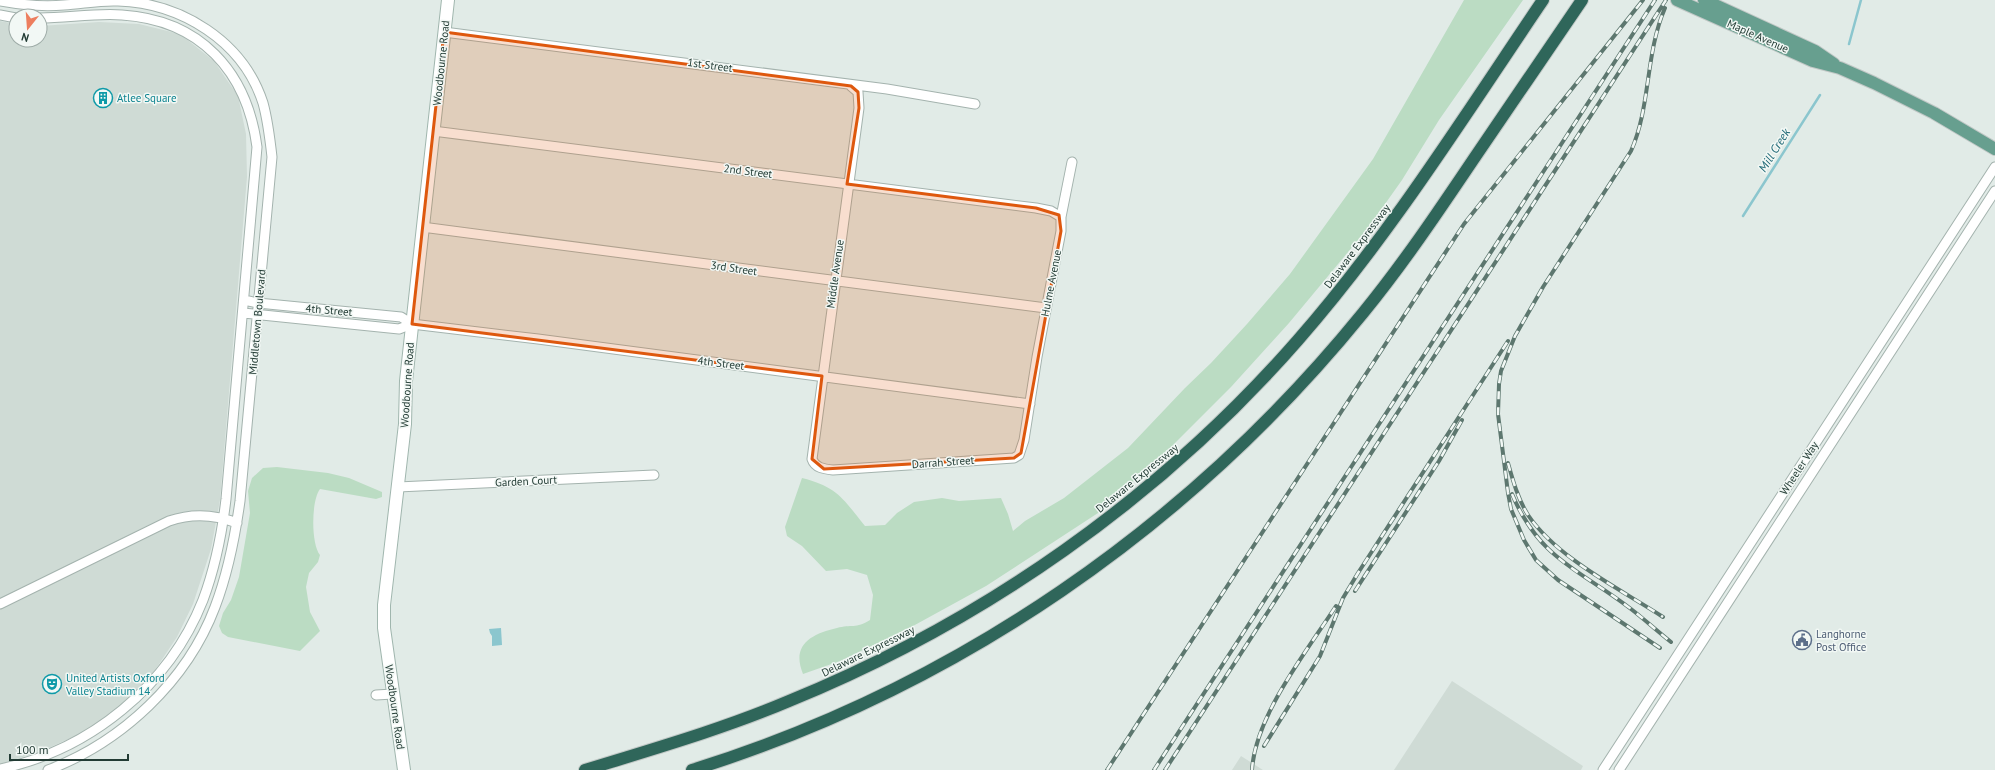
<svg xmlns="http://www.w3.org/2000/svg" width="1995" height="770" viewBox="0 0 1995 770" font-family="'PT Sans',sans-serif">
<rect width="100%" height="100%" fill="#e1ebe7"/>
<path fill="#cfdbd5" d="M0,21L16,24V40H40V26L99,22L139,24L180,34L214,61L238,96L246,134L247,177L220,500L211,549L193,604L177,637L155,670L119,709L80,734L39,752L0,764Z
M1452,681L1583,766L1581,770H1394Z
M1241,756L1263,770H1232Z"/>
<path fill="#bbdcc3" d="M1464,0H1523L1439,120L1402,180L1368,228L1289,323L1231,387L1162,456L1098,513L986,586L913,626L840,661L803,674C791,645 811,634 837,628C851,624 856,629 870,620L873,595L867,575L847,569L826,571L802,546L787,536L785,527L802,478C838,487 843,499 865,526L885,525L897,513L914,502L942,498L959,501L1001,498L1008,514L1013,531L1025,521L1064,498L1128,448L1185,388L1211,363L1247,324L1290,274L1373,159Z
M277,467L328,473L349,478L382,492V497L376,499L320,489C311,501 311,544 320,555L318,562L309,573L306,587L310,612L320,631L300,651L228,637L222,633L219,626L223,613L231,600L239,577L250,513L248,491L252,478L263,468Z"/>
<path fill="#8bc6ce" d="M501,628L502,645L492,646V636L490,633L489,629Z"/>
<g fill="none" stroke-linecap="round" stroke-linejoin="round">
<path stroke="#8bc6ce" stroke-width="2.5" d="M1849,44L1861,0
M1743,216L1820,95"/>
<g stroke="#a4b3ae" stroke-width="11">
<path id="minor" d="M0,1C22,5 42,7 64,5C82,4 100,0 118,1C181,3 243,41 263,103C268,121 270,139 272,157L240,501C235,537 228,573 215,607C187,681 122,742 48,770
M0,15L16,18
M444,32L887,89L975,104
M851,86L858,92L859,108L812,459C815,468 824,469 833,470L1014,458L1019,455L1024,440L1037,357L1061,231V217L1072,162
M433,131L1036,208L1051,211L1061,217
M422,227L1046,308
M244,300L258,303L401,317L412,324
M243,313L399,329L412,324L538,339L1030,404
M398,487L654,475
M0,604L169,521C192,513 214,514 237,523
M376,695L393,694
M0,769C90,750 169,686 203,600C215,568 222,533 226,499L257,147C247,71 200,20 122,15C95,13 67,18 40,18
M1603,770L1995,167
M1619,770L1995,191"/>
</g>
<g stroke="#a0b6ae" stroke-width="14">
<path id="secondary" d="M404,770L384,628V605L405,424L406,381L414,308L448,0"/>
</g>
<g stroke="#c1c8c6" stroke-width="14">
<path id="primary" d="M1677,0L1813,61L1840,68L1874,83L1934,113L1995,149
M1704,0L1815,51L1834,64"/>
</g>
<g stroke="#c1c8c6" stroke-width="14">
<path id="motorway" d="M585,770C653,749 723,729 789,701C983,622 1160,498 1298,340C1390,235 1465,115 1543,0
M692,770C956,688 1189,527 1363,313C1403,264 1438,212 1473,160C1509,107 1546,53 1582,0"/>
</g>
<use href="#minor" stroke="#fff" stroke-width="9"/>
<use href="#secondary" stroke="#fff" stroke-width="12"/>
<use href="#primary" stroke="#679f8f" stroke-width="12"/>
<use href="#motorway" stroke="#2f665a" stroke-width="12"/>
<g stroke="#5d776f" stroke-width="4">
<path id="rail" d="M1508,463C1513,481 1518,499 1528,515C1557,558 1620,589 1663,617
M1512,494C1540,560 1579,569 1631,609C1644,619 1657,631 1671,642
M1355,591L1439,461L1462,420
M1660,648L1558,580L1536,560L1524,540L1511,509L1508,493L1498,414L1499,384L1501,371L1515,336L1543,287L1631,151C1651,106 1645,54 1665,8
M1264,746L1320,656L1343,598L1358,573L1508,341
M1107,770L1464,224L1643,0
M1154,770L1655,0
M1165,770L1666,0
M1252,770C1255,716 1307,651 1336,606"/>
</g>
<use href="#rail" stroke="#f2f8f5" stroke-width="2.5" stroke-dasharray="8" stroke-linecap="butt"/>
</g>
<path fill="#de580e" fill-opacity="0.2" stroke="#de580e" stroke-width="3" stroke-linejoin="round" d="M444,32L851,86L858,92L859,108L847,184L1036,208L1059,215L1061,231L1021,453L1014,458L824,469L812,459L822,376L412,324Z"/>
<defs>
<g id="building-ring" transform="scale(1)"><circle r="9.5" fill="#f2f8f5" stroke="#0f9aa8" stroke-width="1.5"/><path d="M-4-6H4V6H1V3H-1V6H-4ZM-2.5-4.3h1.7v1.8h-1.7ZM.8-4.3h1.7v1.8H.8ZM-2.5-1h1.7V.8h-1.7ZM.8-1h1.7V.8H.8Z" fill="#0f9aa8"/></g>
<g id="civic-ring" transform="scale(1)"><circle r="9.5" fill="#f2f8f5" stroke="#5c6f8a" stroke-width="1.5"/><path d="M-.6-6.5H3V-4.5H.6V-3L4-1V1h2V6H-6V1h2V-1L-.6-3ZM-1.2 2.5V6h2.4V2.5Z" fill="#5c6f8a"/></g>
<g id="theatre-ring" transform="scale(1)"><circle r="9.5" fill="#f2f8f5" stroke="#0f9aa8" stroke-width="1.5"/><path d="M-5-5.5Q0-4 5-5.5V0Q5 5 0 6Q-5 5-5 0ZM-3.3-2.5H-1v1.5H-3.3ZM1-2.5H3.3v1.5H1ZM-2.8 1Q0 5.5 2.8 1Z" fill="#0f9aa8"/></g>
</defs>
<g fill-rule="evenodd">
<use href="#building-ring" x="103" y="98"/>
<use href="#civic-ring" x="1802" y="640"/>
<use href="#theatre-ring" x="52" y="684"/>
</g>
<g text-anchor="middle" dominant-baseline="central" stroke-width="3" stroke-linejoin="round" paint-order="stroke">
<g font-size="11" fill="#223b34" stroke="#f2f8f5">
<text transform="translate(1758 36) rotate(24)">Maple Avenue</text>
<text transform="translate(441 63) rotate(-84)">Woodbourne Road</text>
<text transform="translate(710 65) rotate(8)">1st Street</text>
<text transform="translate(748 171) rotate(7)">2nd Street</text>
<text transform="translate(1357 246) rotate(-53)">Delaware Expressway</text>
<text transform="translate(734 268) rotate(8)">3rd Street</text>
<text transform="translate(835 274) rotate(-82)">Middle Avenue</text>
<text transform="translate(1051 283) rotate(-79)">Hulme Avenue</text>
<text transform="translate(329 310) rotate(5)">4th Street</text>
<text transform="translate(257 322) rotate(-85)">Middletown Boulevard</text>
<text transform="translate(721 363) rotate(7)">4th Street</text>
<text transform="translate(407 385) rotate(-86)">Woodbourne Road</text>
<text transform="translate(943 462) rotate(-4)">Darrah Street</text>
<text transform="translate(1799 468) rotate(-57)">Wheeler Way</text>
<text transform="translate(1137 478) rotate(-39)">Delaware Expressway</text>
<text transform="translate(526 481) rotate(-3)">Garden Court</text>
<text transform="translate(868 651) rotate(-26)">Delaware Expressway</text>
<text transform="translate(395 707) rotate(82)">Woodbourne Road</text>
</g>
<g font-size="11" fill="#0d838f" stroke="#f2f8f5" text-anchor="start">
<text x="117" y="98">Atlee Square</text>
<text x="66" y="678">United Artists Oxford<tspan x="66" dy="13">Valley Stadium 14</tspan></text>
</g>
<g font-size="11" fill="#4e5e75" stroke="#f2f8f5" text-anchor="start">
<text x="1816" y="634">Langhorne<tspan x="1816" dy="13">Post Office</tspan></text>
</g>
<g font-size="12" font-style="italic" fill="#1f6875" stroke="#f2f8f5">
<text transform="translate(1774 150) rotate(-58)">Mill Creek</text>
</g>
</g>
<g transform="translate(28 28) rotate(197)"><circle r="19" fill="#f2f8f5" stroke="#9faca8"/>
<path d="M0-3L7 15L0 10L-7 15Z" fill="#ed7e5e"/>
<text y="-6" font-size="11" font-weight="bold" text-anchor="middle" fill="#223b34">N</text>
</g>
<path d="M10 754v6h118v-6" fill="none" stroke="#223b34" stroke-width="2"/>
<text x="16" y="754" font-size="12" fill="#223b34" stroke="#f2f8f5" stroke-width="3" paint-order="stroke">100 m</text>
</svg>
